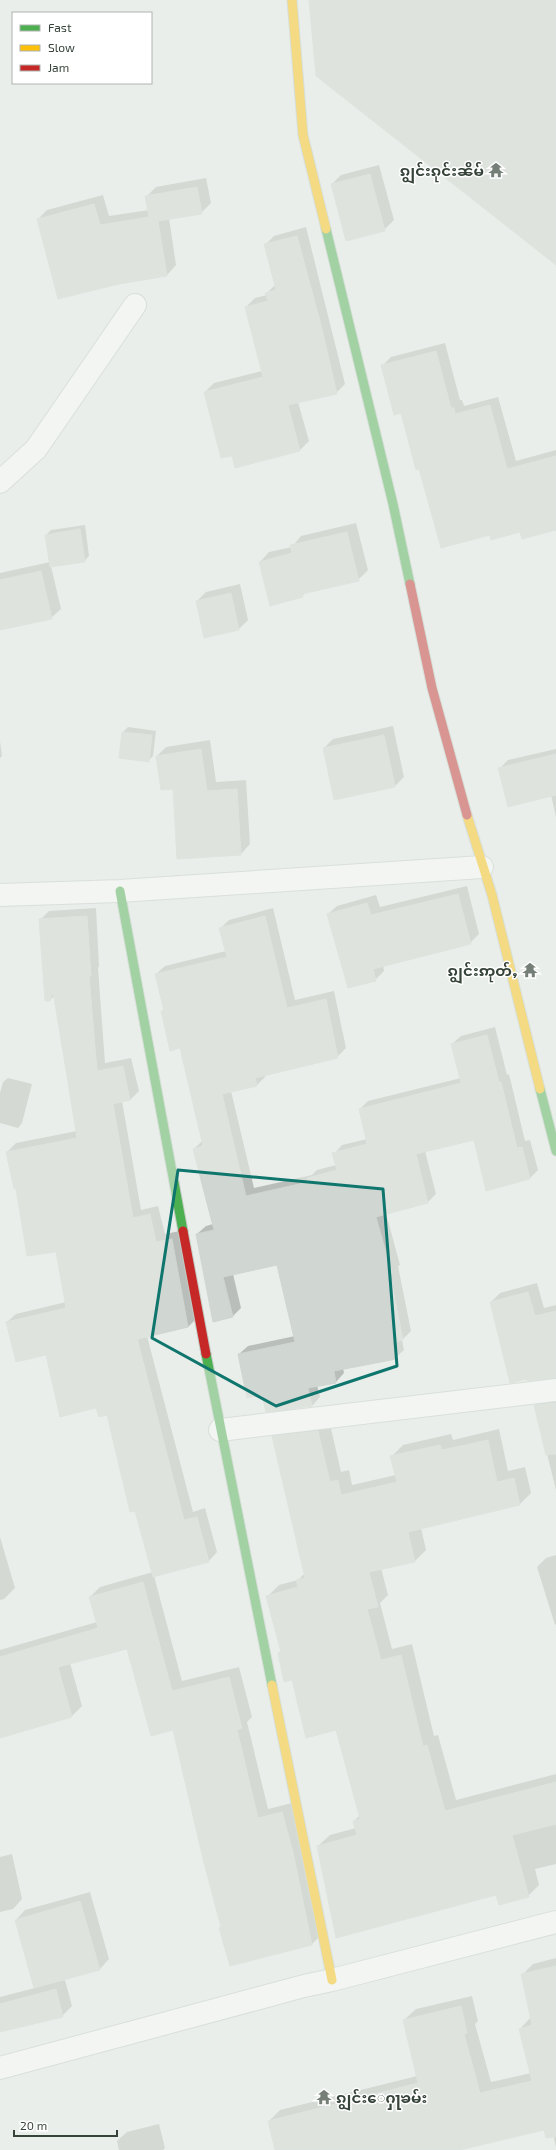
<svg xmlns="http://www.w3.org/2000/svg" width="556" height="2150" viewBox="0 0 556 2150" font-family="'Exo 2','Noto Sans Myanmar',sans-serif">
<rect width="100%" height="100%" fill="#e9eeea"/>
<path fill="#0003" d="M379,165L394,220L384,230L332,184L341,175Z
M206,178L211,203L201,213L169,218L176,265L167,275L119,283L38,219L47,210L103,195L109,216L149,210L146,197L156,187Z
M306,227L345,384L336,393L298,402L309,441L300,450L233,454L205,392L214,383L262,371L246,307L255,298L267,295V293L276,284L265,245L274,236Z
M445,343L460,400H462L464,406L498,397L516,461L556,450V529L491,534L420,468L402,412L382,366L391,357Z
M356,523L368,570L358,580L307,592L302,596L260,562L269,552L292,547L301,536Z
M85,525L89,556L84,561L51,566L61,609L51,618L0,629V573L50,562L46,535L51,530Z
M240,584L248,620L239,629L197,601L206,592Z
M393,726L404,777L395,786L324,748L333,739Z
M128,727L156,731L153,756L148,761L123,732Z
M210,740L216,782L246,780L250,844L241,854L174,788L157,756L166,747Z
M0,741L2,756L0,758Z
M556,749V817L551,795L499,769L508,760Z
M467,886L479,934L470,943L383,965L384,971L375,980L328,914L337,906L376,895L380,907Z
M96,908L99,966L98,968L105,1063L131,1058L139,1091L130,1100L122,1101L141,1210L158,1206L165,1234L180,1231L197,1318L188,1327L147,1336L193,1512L205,1508L217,1552L209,1561L154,1576L182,1681L239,1667L252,1717L247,1722L268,1809L292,1803L322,1934L312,1944L222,1926L174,1729L127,1648L70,1663L82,1706L72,1716L0,1737V1650L97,1622L90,1597L100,1587L153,1572L108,1414L97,1407L46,1354L7,1322L16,1314L66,1302L57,1251L17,1187L7,1152L16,1143L77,1131L54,996L50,1000L40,920L49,911Z
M273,908L295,1000L334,991L346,1048L337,1057L265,1075V1077L257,1085L231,1091L254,1188L312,1175L317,1170L336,1165L334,1154L342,1145L367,1139L360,1109L368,1101L461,1078L452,1044L461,1036L495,1027L507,1075L509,1074L525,1141L530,1140L538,1170L530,1178L475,1139L425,1151L436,1194L428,1202L386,1213L400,1265L398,1266L411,1331L402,1340L404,1350L395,1358L343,1368L344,1373L336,1382L317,1385L320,1397L312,1406L263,1394L239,1354L248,1346L295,1336L278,1264L233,1274L241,1308L233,1316L197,1234L206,1226L213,1224L194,1149L202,1141L181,1047L162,1011L165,1009L156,974L165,966L226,951L221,928L229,920Z
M8,1078L32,1084L22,1123L18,1128L0,1123V1093L3,1082Z
M537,1283L544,1308L556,1305V1377L491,1302L500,1293Z
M556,1394V1490L535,1406L544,1397Z
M329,1420L341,1472L349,1470L352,1485L396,1475L392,1456L403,1445L451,1434L453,1440L499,1429L508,1471L525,1467L531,1493L520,1504L421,1528L426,1550L415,1561L381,1568L388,1595L380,1603L392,1649L412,1644L434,1736L438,1735L456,1800L556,1774V1864L535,1869L539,1885L528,1896L497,1894L318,1846L330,1835L356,1828L354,1821L360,1815L336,1729L293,1679L279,1653L282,1651L268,1596L279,1585L298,1580L305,1573L273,1437L284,1426Z
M0,1537L15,1588L4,1599L0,1600Z
M556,1555V1624L555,1625L537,1567L546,1558Z
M12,1854L22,1899L13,1909L0,1912V1857Z
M90,1892L109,1959L100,1969L60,1980L61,1981L65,1980L72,2006L62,2016L0,2031V1997L35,1988L16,1920L25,1910Z
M556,1958V2147L551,2127L456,2150H276L269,2121L280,2110L417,2076L404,2020L416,2009L472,1996L478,2021L475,2024L491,2082L531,2073L520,2029L531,2017L522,1975L533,1964Z
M159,2124L165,2148L163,2150H119L117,2141L127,2132Z"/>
<path fill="#d0d6d1" stroke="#cfd6d0" d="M309,0H556V265L316,76Z
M370,174L385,231L346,241L331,184Z
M197,187L202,214L158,221L167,276L119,284L58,299L37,219L94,204L100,225L149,217L145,196Z
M297,236L321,325L337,394L288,405L300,451L235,468L232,456L221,458L204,392L263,377L245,307L268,301L265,293L276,290L264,244Z
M436,351L451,408H454L455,414L490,405L507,469L556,456V530L522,539L520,532L491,540L490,535L441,548L419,469L416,470L401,413L394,415L381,365Z
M80,529L85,562L50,567L45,535Z
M347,532L359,581L302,594L303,597L270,606L259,562L292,553L290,545Z
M41,571L52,619L0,630V580Z
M231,593L239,630L204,638L196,601Z
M122,732L152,735L149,762L119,758Z
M384,735L395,787L334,800L323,748Z
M201,749L207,791L237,789L241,855L177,859L173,789L161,790L156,756Z
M556,754V795L508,807L498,768Z
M458,894L471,944L373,969L376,981L348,988L327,914L367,903L371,915Z
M87,916L91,976H89L97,1071L123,1066L130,1100L113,1104L133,1218L150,1214L156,1242L172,1239L188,1327L138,1339V1342L184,1520L197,1517L209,1562L153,1577L135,1511L130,1512L107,1415L99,1417L96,1408L60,1417L46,1355L16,1362L6,1322L66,1308L56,1252L27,1256L16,1189H14L6,1152L77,1138L53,991L50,1001H45L39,919Z
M265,916L287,1008L326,999L338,1058L255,1078L257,1086L222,1094L246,1196L308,1182L307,1178L337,1170L332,1153L367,1144L359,1109L461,1083L451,1044L487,1035L499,1082H501L517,1148L522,1147L530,1179L486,1191L474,1140L416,1154L428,1203L376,1217L392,1274L390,1275L403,1340L393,1343L396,1359L334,1371L336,1383L308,1388L312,1406L266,1412L262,1395L247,1398L238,1354L295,1342L277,1265L223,1277L233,1317L213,1322L196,1234L214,1230L193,1149L203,1146L180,1048L170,1051L161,1011H164L155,974L227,957L219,928Z
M528,1292L535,1316L556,1311V1378L527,1381V1379L510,1383L490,1302Z
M556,1403V1454L546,1455L534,1405Z
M318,1431L330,1482L338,1480L341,1495L397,1482L390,1456L440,1445L442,1450L488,1440L497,1482L514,1478L520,1505L408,1532L415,1562L369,1572L378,1607L367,1609L381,1660L401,1655L423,1746L427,1745L445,1811L556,1782V1824L512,1835L529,1897L499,1905L496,1895L336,1938L317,1846L357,1835L353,1821L360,1819L336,1730L306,1738L292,1680L284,1682L278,1653L281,1652L266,1596L298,1587L296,1580L305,1578L272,1436Z
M143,1582L172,1691L229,1677L242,1728L237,1730L258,1818L282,1812L293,1852L312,1945L230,1966L219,1928L221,1927L203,1859L173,1730L151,1736L127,1649L58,1667L72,1717L0,1738V1657L98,1628L89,1597Z
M80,1901L100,1970L34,1988L15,1920Z
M556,1966V2137L546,2138L544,2130L460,2150H275L268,2121L418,2083L403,2020L461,2006L467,2033L464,2034L480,2093L532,2081L519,2029L532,2025L521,1974Z
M56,1989L63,2017L0,2032V2004Z"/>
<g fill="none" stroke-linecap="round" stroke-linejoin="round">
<g stroke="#c7ccc8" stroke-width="24">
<path id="street" d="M0,482L36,449L135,305
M0,895L120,891L482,867
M220,1430L556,1390
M0,2068L304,1986L332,1980L556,1922"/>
</g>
<g stroke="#c1ccc4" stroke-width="11">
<path id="fast" d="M326,229L393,504L410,584
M120,891L183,1231
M540,1089L556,1151
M206,1354L272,1685"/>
</g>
<g stroke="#c1ccc4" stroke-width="11">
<path id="slow" d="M292,0L303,135L326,229
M467,815L492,895L540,1089
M272,1685L332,1980"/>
</g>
<g stroke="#c1ccc4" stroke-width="11">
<path id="jam" d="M410,584L432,688L467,815
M183,1231L206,1354"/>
</g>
<use href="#street" stroke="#fcfcfc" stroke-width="22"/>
<use href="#fast" stroke="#4caf50" stroke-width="9"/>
<use href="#slow" stroke="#ffc107" stroke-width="9"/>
<use href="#jam" stroke="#c62828" stroke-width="9"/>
</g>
<path d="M0 0H556V2150H0ZM178,1170L383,1189L397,1366L276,1406L152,1338Z" fill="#e9eeea" fill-opacity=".55" fill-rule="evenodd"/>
<path fill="none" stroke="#0f766e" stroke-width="3" stroke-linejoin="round" d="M178,1170L383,1189L397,1366L276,1406L152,1338Z"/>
<defs>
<g id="temple-bare" transform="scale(1.2)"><path d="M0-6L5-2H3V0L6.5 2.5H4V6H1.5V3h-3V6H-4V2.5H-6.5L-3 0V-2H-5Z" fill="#757f77" stroke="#fff" stroke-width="2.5" paint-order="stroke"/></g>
</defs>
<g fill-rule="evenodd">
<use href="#temple-bare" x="496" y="170"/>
<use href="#temple-bare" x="530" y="970"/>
<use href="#temple-bare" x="324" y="2097"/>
</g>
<g text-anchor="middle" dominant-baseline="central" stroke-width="3" stroke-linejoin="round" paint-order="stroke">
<g font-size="15" font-weight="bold" fill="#364339" stroke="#fff" text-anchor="end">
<text x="484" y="170">ၵျွင်းၵုင်းၼိမ်</text>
<text x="518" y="970">ၵျွင်းဢုတ်ႇ</text>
<text x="336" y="2097" text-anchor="start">ၵျွင်းေႁႃၶမ်း</text>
</g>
</g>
<rect x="12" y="12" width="140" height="72" fill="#ffffff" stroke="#afb4b0"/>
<rect x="20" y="25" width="20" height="6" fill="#4caf50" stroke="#afb4b0"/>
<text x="48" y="32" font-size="12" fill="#364339">Fast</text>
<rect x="20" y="45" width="20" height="6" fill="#ffc107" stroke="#afb4b0"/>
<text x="48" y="52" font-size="12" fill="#364339">Slow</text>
<rect x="20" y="65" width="20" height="6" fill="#c62828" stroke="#afb4b0"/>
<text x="48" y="72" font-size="12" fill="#364339">Jam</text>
<path d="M14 2130v6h103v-6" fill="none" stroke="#364339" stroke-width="2"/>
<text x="20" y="2130" font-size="12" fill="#364339" stroke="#ffffff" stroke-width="3" paint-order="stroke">20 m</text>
</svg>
